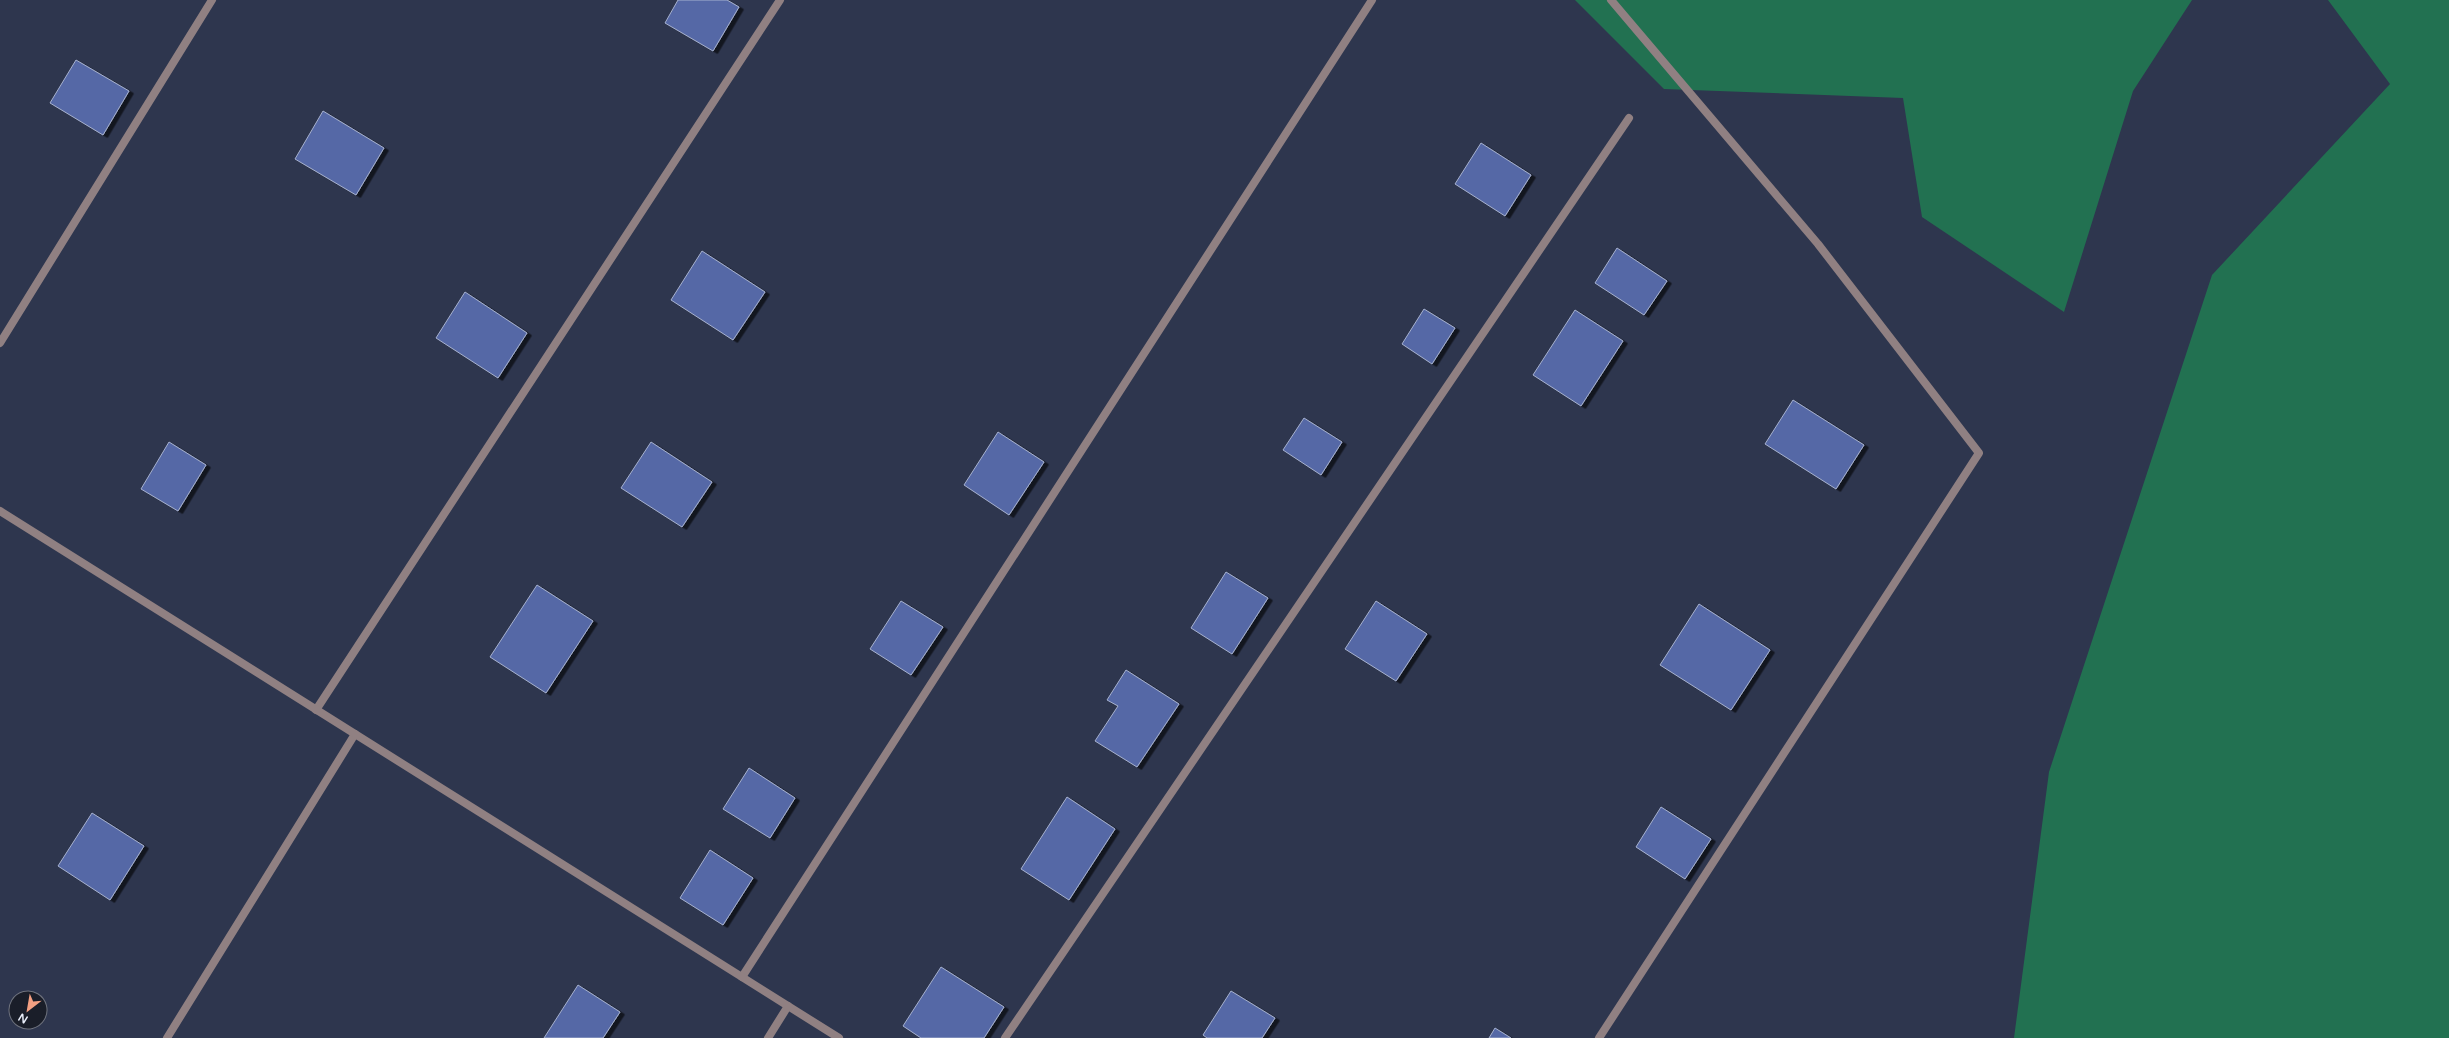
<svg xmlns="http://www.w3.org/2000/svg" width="2449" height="1038" viewBox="0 0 2449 1038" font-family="'Varela Round',sans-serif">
<defs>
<filter id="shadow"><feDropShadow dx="4.5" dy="2.5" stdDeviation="0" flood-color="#0009"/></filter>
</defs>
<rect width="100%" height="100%" fill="#2e364e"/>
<path fill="#227151" d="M1575,0H2192L2133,91L2064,312L1922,217L1903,98L1664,89Z
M2328,0H2449V1038H2014L2049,772L2212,275L2390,84Z"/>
<path fill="#5568a6" stroke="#a6b1cf" filter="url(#shadow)" d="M678,0H727L739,7L713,51L665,23Z
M76,60L129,91L103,135L50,103Z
M323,111L384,148L356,195L295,159Z
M1481,143L1531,175L1505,216L1455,184Z
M1617,248L1667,281L1644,315L1595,283Z
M702,251L765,292L733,340L671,300Z
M465,292L527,333L498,378L436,338Z
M1424,309L1455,328L1432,364L1402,344Z
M1575,310L1623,341L1581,406L1533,375Z
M1793,400L1864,445L1836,489L1765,444Z
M1304,418L1342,442L1321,475L1283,450Z
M998,432L1044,462L1009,515L964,485Z
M169,442L206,465L178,511L141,489Z
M651,442L712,482L682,527L621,488Z
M1226,572L1268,598L1232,654L1191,628Z
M537,585L593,621L546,693L490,657Z
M901,601L943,627L911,675L870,649Z
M1376,601L1427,634L1396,681L1345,649Z
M1699,604L1770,650L1731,710L1660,665Z
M1126,670L1179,704L1137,767L1095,741L1118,706L1107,700Z
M749,768L795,798L770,838L723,809Z
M1067,797L1115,829L1069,900L1021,869Z
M1661,807L1711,839L1685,879L1636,847Z
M92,813L144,846L110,900L58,866Z
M710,850L753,878L723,925L680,898Z
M941,967L1004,1007L984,1038H921L903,1026Z
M578,985L620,1012L603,1038H544Z
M1231,991L1275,1018L1262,1038H1207L1203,1035Z
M1495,1028L1511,1038H1489Z"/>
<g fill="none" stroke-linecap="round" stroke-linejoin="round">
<path stroke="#908082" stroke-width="8" d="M0,343L212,0
M316,710L780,0
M742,977L1372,0
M167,1038L355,734
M768,1038L788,1006
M1005,1038L1629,118
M1599,1038L1979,453L1818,244L1611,0"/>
<path stroke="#908082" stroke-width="8" d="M0,511L839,1038"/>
</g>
<g transform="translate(28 1010) rotate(211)"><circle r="19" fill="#1a1e29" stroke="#6e727d"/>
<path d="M0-3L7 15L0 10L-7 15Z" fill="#f3a082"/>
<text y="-6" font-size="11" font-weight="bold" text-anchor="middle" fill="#ebf0fc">N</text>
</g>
</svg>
